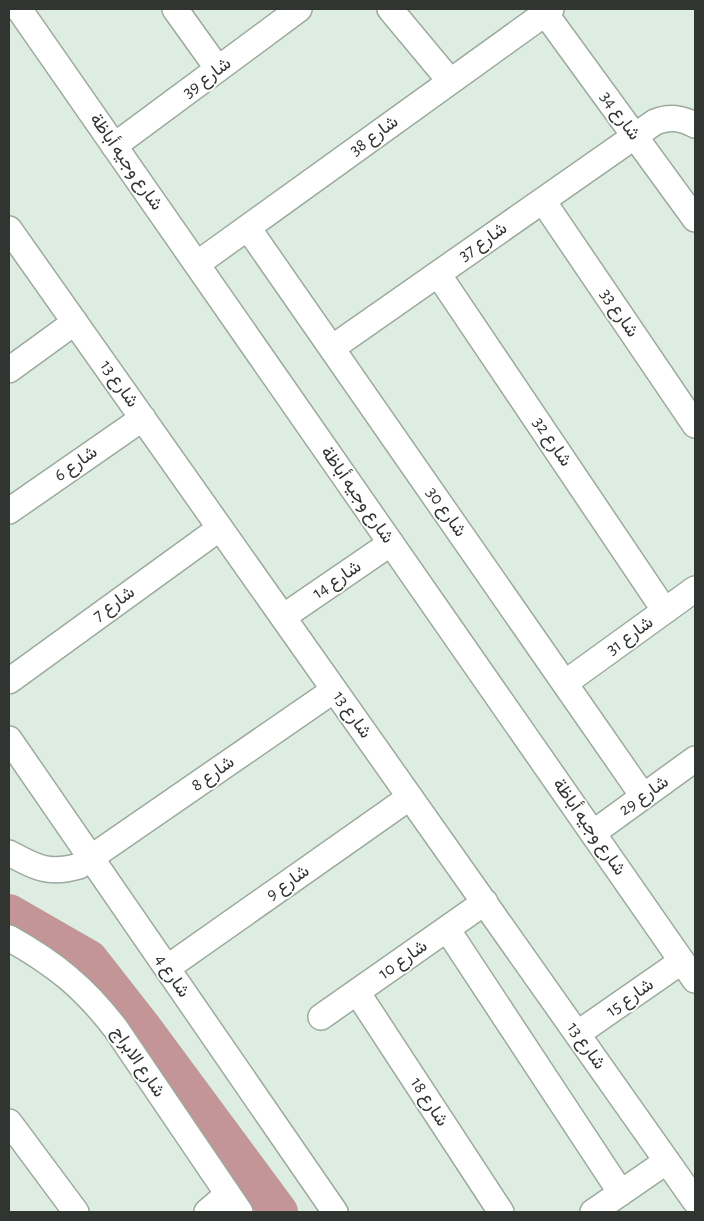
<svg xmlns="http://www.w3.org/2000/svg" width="704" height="1221" viewBox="0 0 704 1221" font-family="'Alegreya Sans',Vazirmatn,sans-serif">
<rect width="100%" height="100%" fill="#deede1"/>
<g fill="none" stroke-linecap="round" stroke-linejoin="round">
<path stroke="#c39596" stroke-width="38" d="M9,913L89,959L143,1028L279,1212"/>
<g stroke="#9caa9e" stroke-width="28">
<path id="minor" d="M19,9L695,980
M175,9L218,69
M390,9L450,81
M545,13L695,219
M114,146L299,9
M543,201L695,425
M248,228L643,796
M9,229L695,1201
M197,264L551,9
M438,274L665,611
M332,348L655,122C670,116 681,118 695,125
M9,370L75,322
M9,511L143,418
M283,617L391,543
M9,681L220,528
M565,683L695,589
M9,739L335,1212
M593,833L695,759
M9,853C35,867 48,875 79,866L334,690
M447,929L621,1193
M9,938C55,964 84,987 116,1029L240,1212
M167,968L410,797
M357,992L501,1212
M321,1017L485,902
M577,1034L682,961
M9,1122L76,1212
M207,1212L228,1194
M593,1212L667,1161"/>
</g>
<use href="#minor" stroke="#fff" stroke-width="25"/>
</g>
<g text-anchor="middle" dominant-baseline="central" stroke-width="4" stroke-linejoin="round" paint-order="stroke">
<g font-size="18" fill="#303531" stroke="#fff">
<text transform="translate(207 78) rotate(-37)">شارع 39</text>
<text transform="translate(620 116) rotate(54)">شارع 34</text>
<text transform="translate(374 136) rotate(-36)">شارع 38</text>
<text transform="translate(126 162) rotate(55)">شارع وجيه أباظة</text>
<text transform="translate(483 242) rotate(-35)">شارع 37</text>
<text transform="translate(619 313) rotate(56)">شارع 33</text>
<text transform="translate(119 384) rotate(55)">شارع 13</text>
<text transform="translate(552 442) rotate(56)">شارع 32</text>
<text transform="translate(76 464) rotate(-35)">شارع 6</text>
<text transform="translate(357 495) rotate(55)">شارع وجيه أباظة</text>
<text transform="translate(446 512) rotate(55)">شارع 30</text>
<text transform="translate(337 580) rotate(-34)">شارع 14</text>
<text transform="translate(114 604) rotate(-36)">شارع 7</text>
<text transform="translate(630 636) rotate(-36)">شارع 31</text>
<text transform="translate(352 715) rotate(55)">شارع 13</text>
<text transform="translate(213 774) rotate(-35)">شارع 8</text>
<text transform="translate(644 796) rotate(-35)">شارع 29</text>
<text transform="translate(589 827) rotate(55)">شارع وجيه أباظة</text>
<text transform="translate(288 883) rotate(-35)">شارع 9</text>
<text transform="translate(403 960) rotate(-35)">شارع 10</text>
<text transform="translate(172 976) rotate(56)">شارع 4</text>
<text transform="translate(630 998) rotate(-35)">شارع 15</text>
<text transform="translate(586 1046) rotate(55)">شارع 13</text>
<text transform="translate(138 1062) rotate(56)">شارع الابراج</text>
<text transform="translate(429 1102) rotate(57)">شارع 18</text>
</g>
</g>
<rect width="704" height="1221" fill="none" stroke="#303531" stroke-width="20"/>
</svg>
